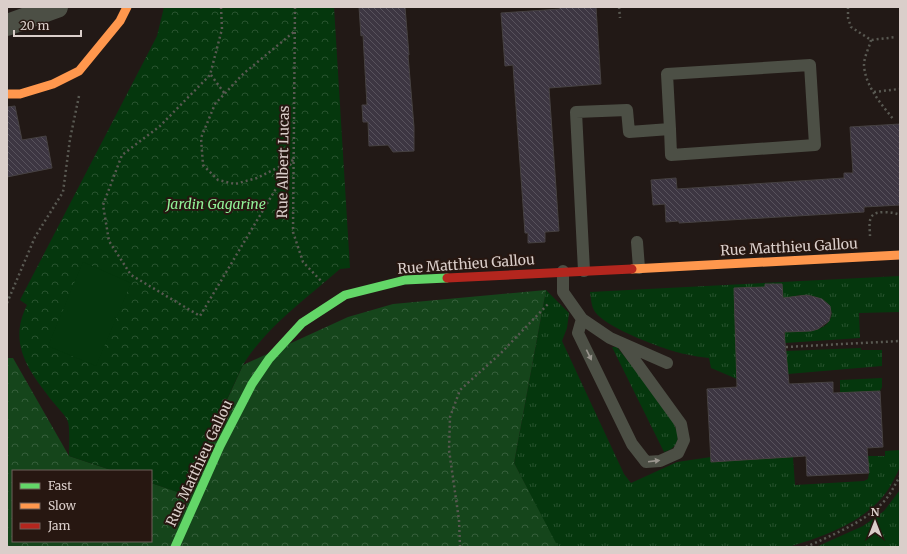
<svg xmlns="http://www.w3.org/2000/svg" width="907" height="554" viewBox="0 0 907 554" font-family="Merriweather,serif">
<defs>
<pattern id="grass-tufts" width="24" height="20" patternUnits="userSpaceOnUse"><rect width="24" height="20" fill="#05370d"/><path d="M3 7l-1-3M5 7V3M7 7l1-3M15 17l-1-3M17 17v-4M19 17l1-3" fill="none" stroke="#29532f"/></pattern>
<pattern id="forest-crowns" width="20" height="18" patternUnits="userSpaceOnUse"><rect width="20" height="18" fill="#15451b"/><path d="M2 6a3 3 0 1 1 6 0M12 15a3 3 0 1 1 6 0" fill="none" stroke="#365f3b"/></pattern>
<pattern id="park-crowns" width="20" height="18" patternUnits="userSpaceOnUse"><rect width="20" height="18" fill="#05370d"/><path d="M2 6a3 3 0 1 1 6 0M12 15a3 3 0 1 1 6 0" fill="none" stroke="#29532f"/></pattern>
<pattern id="building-back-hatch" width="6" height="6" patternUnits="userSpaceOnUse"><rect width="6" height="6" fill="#3d3642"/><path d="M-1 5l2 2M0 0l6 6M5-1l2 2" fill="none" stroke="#58525c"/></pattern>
</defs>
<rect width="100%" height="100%" fill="#221916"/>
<path fill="url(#grass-tufts)" d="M900,276V312L859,313L860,338L785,343V328C797,333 826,334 831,317C835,301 814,294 801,295C795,296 789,297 783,299L782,284H765V291L760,287L734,288L737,379L711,368L709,358C701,357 693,356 685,354C667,351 601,326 594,310C591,305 591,297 590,292Z
M546,290L569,313L567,328L562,341L624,474L631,483L677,462L711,457L712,462L793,457L795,485L864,481L868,479L869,473L868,459L837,456H885V451L900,450C900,455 901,461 900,466C899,469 897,474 895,477C877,518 829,535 788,547H557L514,463Z
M612,347H617C630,364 676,417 678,435C678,445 672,450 664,452Z
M861,348V350H882V366L788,374L786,351Z
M882,378V387L880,391L840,412V380Z
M900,490V547H816L863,526L884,511Z"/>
<path fill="url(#forest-crowns)" d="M546,290L514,463L558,547H7V358H13L69,456L114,471H13V541H151V483L184,494L243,365L348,317L393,304Z"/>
<path fill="url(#park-crowns)" d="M164,7H334L350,268L340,269C307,298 265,328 243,365L183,494L151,483V471H114L69,456C69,448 70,428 68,422C67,417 57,407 53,402C30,372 7,345 27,305L20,300L157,36Z"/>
<path fill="#05370d" d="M83,262L131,283L96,366L48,346Z"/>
<path fill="url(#building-back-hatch)" stroke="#464142" d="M359,7H405L409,55H408L414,127V151L393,152L388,145L369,146L368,122H363L362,105H367L363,35L361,36Z
M560,7H596L601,84L549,88L559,231L545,232V242L528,243V233H525L513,65L505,66L501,13L560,9Z
M15,106L22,140L46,136L52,168L7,177V107Z
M900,124V205L864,207V212L679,223V221L666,222L665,204L653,205L651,180L676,178L677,189L844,178V173H853L850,127Z
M765,284H782L783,298L807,295L822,299L830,306L831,313L829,321L818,329L811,331L784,332L789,384L833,382V393L880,391L883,447L867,448L869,473L807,476L806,456L711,462L707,389L737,387L734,288L765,287Z"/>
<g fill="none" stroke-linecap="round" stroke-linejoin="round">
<path stroke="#595952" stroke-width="2.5" stroke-dasharray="2 3" stroke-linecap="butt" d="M221,7L222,29L210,75L160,126L122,155L103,205L109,241L131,275L200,316L293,160
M295,7L293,232L303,262L323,283
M619,7L620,18
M848,7V18L851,27L871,40L896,37
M871,40C869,48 864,57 864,65C865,86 882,105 894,120
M211,75L225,94
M874,92L899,89
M293,160L257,178L235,184L218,180L203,165L201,138L215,104L243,74L295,31
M870,236C870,230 868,221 872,216C876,210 894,212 900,215
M7,303L35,237L63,192L70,139L79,96
M786,347L900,341
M460,547L459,520L449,450L450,417L460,390L501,353L549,303
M806,547C832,535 873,519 889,495C893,489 896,483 900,476"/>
<path stroke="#4c4f45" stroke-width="12" d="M637,242L639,268
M563,271V292L582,319L610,338L667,363
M584,271L576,112L627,110L629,132L670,129L667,74L810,65L815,145L671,155L670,129
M582,319L578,333L632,444L646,462L660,461L678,453L684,440L681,424L623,344"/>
<path stroke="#4c4f45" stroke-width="22" d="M7,25L57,7"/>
<path stroke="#63d668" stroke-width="9" d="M175,547L220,446L252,384L269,359L302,323L345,295L405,280L447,278"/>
<path stroke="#ff974d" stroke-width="9" d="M7,94H20L53,84L79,71L120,21L127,7
M632,269L900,255"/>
<path stroke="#b3261e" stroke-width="9" d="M447,278L632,269"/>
</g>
<defs><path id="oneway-solid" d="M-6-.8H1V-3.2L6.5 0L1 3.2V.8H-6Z"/></defs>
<g fill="#9a958e">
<use href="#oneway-solid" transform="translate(589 355) rotate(64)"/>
<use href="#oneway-solid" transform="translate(654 461) rotate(-7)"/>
</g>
<g text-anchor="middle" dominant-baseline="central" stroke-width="4" stroke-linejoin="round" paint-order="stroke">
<g font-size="14" fill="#daceca" stroke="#271711">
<text transform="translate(283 162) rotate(-89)">Rue Albert Lucas</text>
<text transform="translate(789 247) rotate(-3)">Rue Matthieu Gallou</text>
<text transform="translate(466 264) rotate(-4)">Rue Matthieu Gallou</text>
<text transform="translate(199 463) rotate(-65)">Rue Matthieu Gallou</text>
</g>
<g font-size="14" font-style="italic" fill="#91f298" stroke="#271711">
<text x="216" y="204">Jardin Gagarine</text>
</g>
</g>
<rect width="907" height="554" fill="none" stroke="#daceca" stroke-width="16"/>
<rect x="12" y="470" width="140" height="72" fill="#271711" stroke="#6f605b"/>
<rect x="20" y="483" width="20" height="6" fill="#63d668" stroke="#6f605b"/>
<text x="48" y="490" font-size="12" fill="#daceca">Fast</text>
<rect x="20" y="503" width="20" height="6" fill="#ff974d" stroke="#6f605b"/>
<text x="48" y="510" font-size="12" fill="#daceca">Slow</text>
<rect x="20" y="523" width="20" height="6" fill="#b3261e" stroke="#6f605b"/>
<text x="48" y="530" font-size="12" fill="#daceca">Jam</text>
<g transform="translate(875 522)" stroke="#271711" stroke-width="3" paint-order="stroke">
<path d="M0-3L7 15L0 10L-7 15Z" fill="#daceca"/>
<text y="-6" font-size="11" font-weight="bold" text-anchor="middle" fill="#daceca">N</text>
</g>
<path d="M14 30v6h67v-6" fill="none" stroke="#daceca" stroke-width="2"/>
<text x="20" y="30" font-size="12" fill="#daceca" stroke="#271711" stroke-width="3" paint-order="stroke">20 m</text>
</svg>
